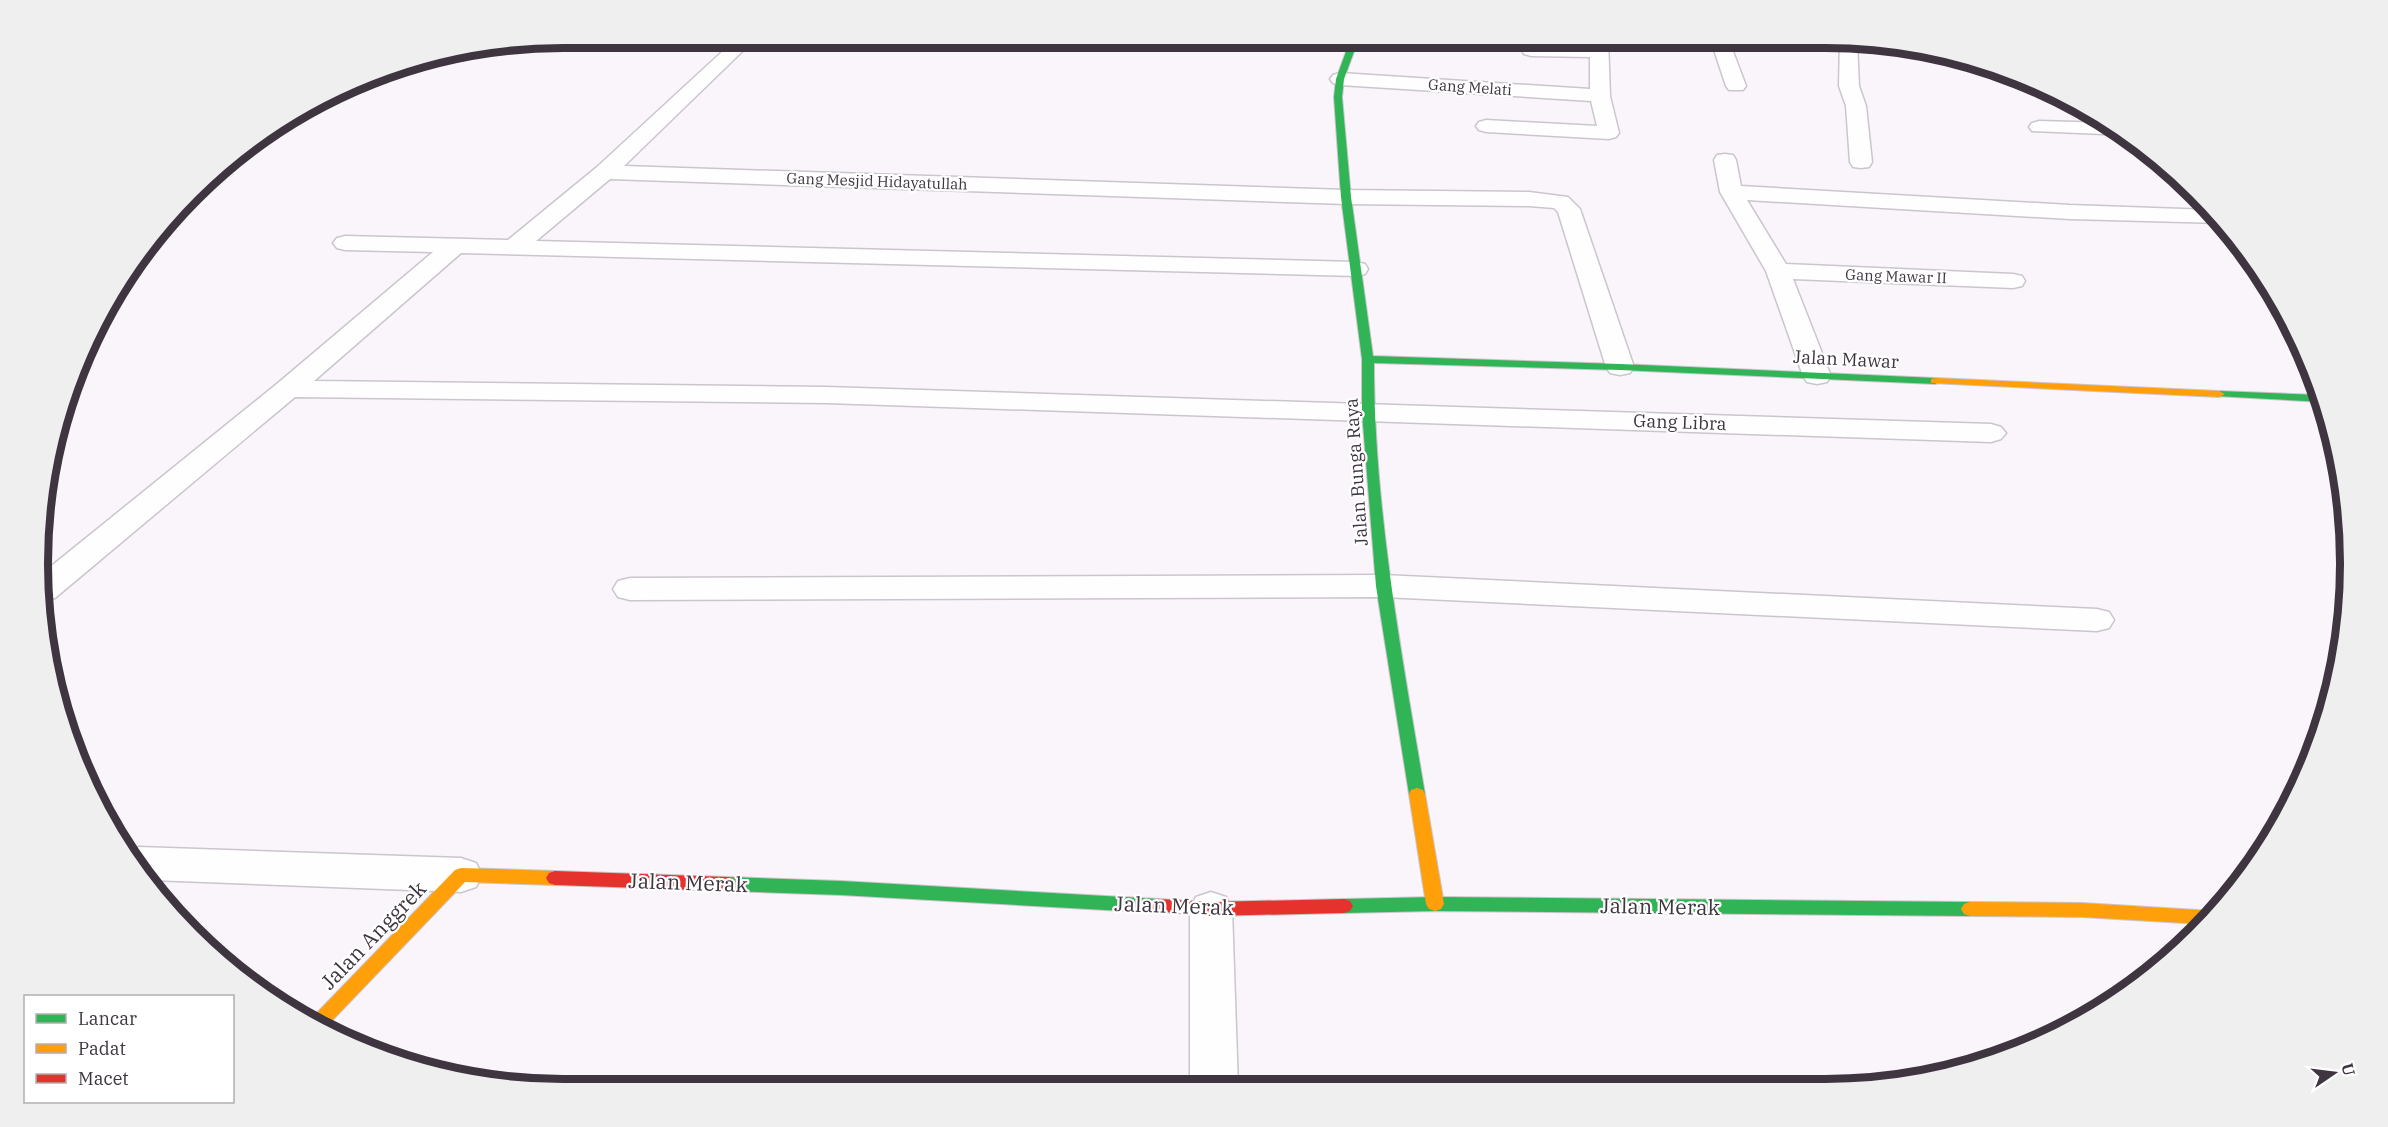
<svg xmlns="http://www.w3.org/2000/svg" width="2388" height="1127" viewBox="0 0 2388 1127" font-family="'IBM Plex Serif',serif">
<rect width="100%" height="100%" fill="#faf5fb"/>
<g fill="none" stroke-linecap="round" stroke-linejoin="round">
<g stroke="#cbc5cd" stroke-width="3">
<path id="street" d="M737,38H756L624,166L1346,190L1529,192L1568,197L1580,209L1634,367L1630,373L1620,375L1610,373L1606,367L1558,212L1554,208L1529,206L1346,204L610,179L536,241L1356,262L1365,264L1368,269L1365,274L1356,276L461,253L314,381L826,387L1991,424L2001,427L2006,433L2001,439L1991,442L826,403L295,397L55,598L43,601L44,572L278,383L433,252L345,250L337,248L333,243L337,238L345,236L508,240L597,167Z
M1146,38H1363L1360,42L1354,43H1155L1149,42Z
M1590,38H1608L1610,96L1619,133L1616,137L1609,139L1486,132L1479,130L1476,126L1479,122L1486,120L1597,126L1591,101L1340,85L1333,83L1330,79L1333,75L1340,73L1590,89V57L1531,56L1524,54L1522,50L1524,46L1531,44L1590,46Z
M1710,38H1728L1746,86L1743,90H1729L1726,86Z
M1840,39L1857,41L1859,86L1866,106L1872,162L1869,167L1861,168L1853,167L1850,162L1846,106L1839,86Z
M2039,121L2112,123L2127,135L2032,131L2029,127L2032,123Z
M1725,154L1733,155L1736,160L1741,186L2070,205L2211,210L2222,223L2070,219L1747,200L1786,264L2013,274L2022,276L2025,281L2022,286L2013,288L1793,279L1831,376L1827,382L1817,384L1807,382L1803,376L1766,271L1720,192L1714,160L1717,155Z
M1383,575L2097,609L2109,612L2114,620L2109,628L2097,631L1383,597L630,600L618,597L613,589L618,581L630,578Z
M139,847L461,858L476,863L482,875L476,887L461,892L152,880L130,850Z
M1211,892L1226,897L1232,909L1238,1087H1190V909L1196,897Z"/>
</g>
<g stroke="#cbc5cd" stroke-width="2">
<path id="fast" d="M1351,38H1359L1344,79L1342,97L1351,197L1373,356L1620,364L1935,378L1941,381L1935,384L1620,370L1374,363C1374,508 1401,651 1425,794L1423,798L1417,800L1411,798L1409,794L1376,586L1362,412V359L1341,197L1334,97L1336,79Z
M2219,391L2321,395L2323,402L2215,396L2213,394L2215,392Z
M727,877L841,881L1159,899L1165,901L1168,906L1165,911L1159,913L841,895L727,891L721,889L718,884L721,879Z
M1435,897L1970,902L1976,904L1979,909L1976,914L1970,916L1435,911L1344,913L1338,911L1335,906L1338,901L1344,899Z"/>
</g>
<g stroke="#cbc5cd" stroke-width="2">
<path id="slow" d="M1935,378L2219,391L2225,394L2219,397L1931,383V379Z
M1417,788L1423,790L1425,794L1444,904L1441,909L1435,911L1429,909L1426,904L1409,794L1411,790Z
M461,868L555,871L561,873L564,878L561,883L555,885L465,882L324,1029L309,1021L455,870Z
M1970,902L2082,903L2214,911L2202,924L2082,917L1970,916L1964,914L1961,909L1964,904Z"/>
</g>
<g stroke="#cbc5cd" stroke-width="2">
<path id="jam" d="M555,871L727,877L733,879L736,884L733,889L727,891L555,885L549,883L546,878L549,873Z
M1159,899L1211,902L1344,899L1350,901L1353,906L1350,911L1344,913L1211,916L1153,911L1150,906L1153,901Z"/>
</g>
<use href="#street" fill="#fefefe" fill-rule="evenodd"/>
<use href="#fast" fill="#30b455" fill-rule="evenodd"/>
<use href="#slow" fill="#ff9f0a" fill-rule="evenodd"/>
<use href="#jam" fill="#e5322d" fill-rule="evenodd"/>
</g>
<g text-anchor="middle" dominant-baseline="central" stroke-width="4.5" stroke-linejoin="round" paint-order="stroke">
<g font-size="15" fill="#3e3541" stroke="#fff">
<text transform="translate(1470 87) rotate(4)">Gang Melati</text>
<text transform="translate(877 181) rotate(2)">Gang Mesjid Hidayatullah</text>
<text transform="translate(1896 276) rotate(2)">Gang Mawar II</text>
</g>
<g font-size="18" fill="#3e3541" stroke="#fff">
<text transform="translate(1846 359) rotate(3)">Jalan Mawar</text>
<text transform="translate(1680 422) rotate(2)">Gang Libra</text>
<text transform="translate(1356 472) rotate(-94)">Jalan Bunga Raya</text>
</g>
<g font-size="21" fill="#3e3541" stroke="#fff">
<text transform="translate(688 882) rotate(2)">Jalan Merak</text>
<text transform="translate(1174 905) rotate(2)">Jalan Merak</text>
<text transform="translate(1660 906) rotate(1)">Jalan Merak</text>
<text transform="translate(373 935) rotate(-46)">Jalan Anggrek</text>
</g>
</g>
<path d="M0 0H2388V1127H0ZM563 48H1825A515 515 0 0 1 2340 563V564A515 515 0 0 1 1825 1079H563A515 515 0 0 1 48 564V563A515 515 0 0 1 563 48Z" fill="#f0eff0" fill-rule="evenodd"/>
<path fill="none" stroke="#3e3541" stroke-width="8" d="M563 48H1825A515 515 0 0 1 2340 563V564A515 515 0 0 1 1825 1079H563A515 515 0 0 1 48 564V563A515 515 0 0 1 563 48Z"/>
<rect x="24" y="995" width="210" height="108" fill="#ffffff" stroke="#b2aeb3" stroke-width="1.5"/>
<rect x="36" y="1014" width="30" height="9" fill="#30b455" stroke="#b2aeb3" stroke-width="1.5"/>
<text x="78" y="1025" font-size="18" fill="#3e3541">Lancar</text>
<rect x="36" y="1044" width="30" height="9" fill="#ff9f0a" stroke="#b2aeb3" stroke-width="1.5"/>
<text x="78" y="1055" font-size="18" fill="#3e3541">Padat</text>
<rect x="36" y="1074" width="30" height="9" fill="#e5322d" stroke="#b2aeb3" stroke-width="1.5"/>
<text x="78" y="1085" font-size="18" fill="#3e3541">Macet</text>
<g transform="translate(2334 1073) rotate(76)" stroke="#ffffff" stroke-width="4.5" paint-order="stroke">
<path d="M0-4.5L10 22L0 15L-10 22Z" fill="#3e3541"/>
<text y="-9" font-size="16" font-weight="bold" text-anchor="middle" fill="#3e3541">U</text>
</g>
</svg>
